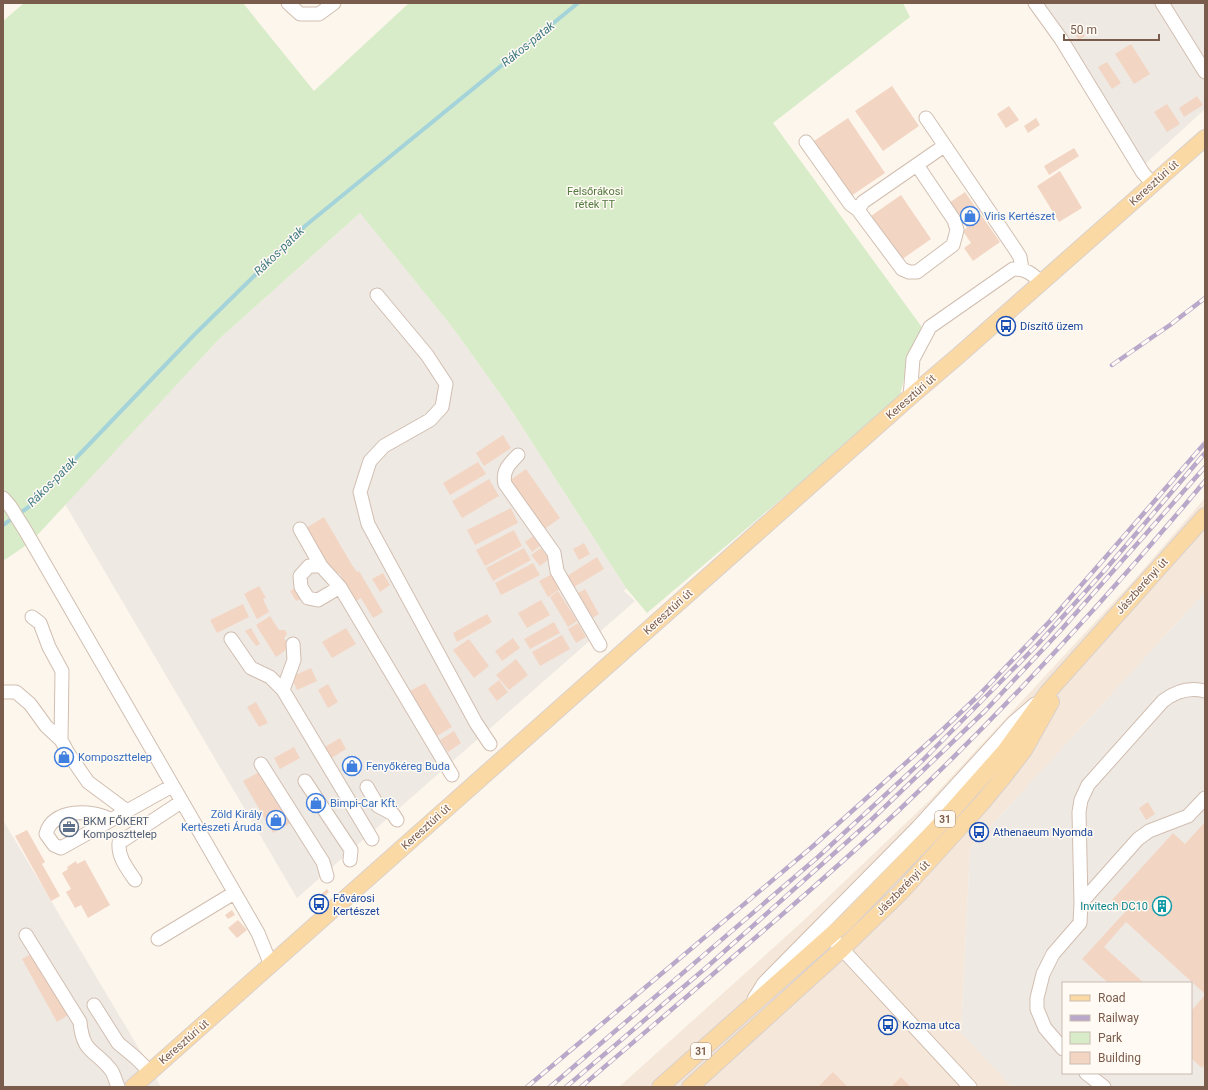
<svg xmlns="http://www.w3.org/2000/svg" width="1208" height="1090" viewBox="0 0 1208 1090" font-family="Roboto,sans-serif">
<rect width="100%" height="100%" fill="#fdf6ec"/>
<path fill="#f5e8da" d="M1205,498V592L970,849L961,1032L1012,1087H619L803,921L930,800L1135,579Z"/>
<path fill="#efe9e4" fill-rule="evenodd" d="M1043,3H1205V109L1144,165Z
M360,213L453,328L506,402L626,588L624,591L635,601L297,898L65,504L219,339Z
M1205,592V1087H1012L961,1033L970,849ZM1063,983H1191V1073H1063Z
M3,820L135,1042L161,1087H3Z"/>
<path fill="#d8ecc9" d="M24,3H243L314,91L409,3H903L910,17L773,123L924,330L909,359L899,399L647,613L626,588L506,402L453,328L360,213L219,339L31,542L3,561V21Z"/>
<g fill="none" stroke-linecap="round" stroke-linejoin="round">
<path stroke="#a5d3da" stroke-width="4" d="M3,525L30,506L194,335L305,226L578,3"/>
</g>
<path fill="#f3d5c3" d="M1078,25L1085,36L1079,40L1071,29Z
M1131,44L1150,74L1134,84L1115,54Z
M1107,62L1121,83L1112,89L1098,67Z
M892,86L919,126L883,151L855,111Z
M1197,96L1203,105L1184,117L1179,108Z
M1167,104L1180,124L1167,132L1154,112Z
M1009,106L1019,120L1006,128L997,114Z
M848,118L885,173L851,196L814,141Z
M1036,118L1040,125L1028,133L1024,126Z
M1074,148L1079,156L1049,175L1044,166Z
M1060,171L1082,208L1059,222L1037,186Z
M965,192L1000,242L973,261L964,248L971,243L963,231L967,228L949,203Z
M901,195L931,239L901,260L871,216Z
M503,435L511,448L484,466L476,453Z
M478,462L486,474L450,495L443,483Z
M526,469L560,518L543,530L509,481Z
M489,479L499,496L462,518L452,501Z
M511,508L518,523L475,545L467,530Z
M324,517L352,565L357,572L359,571L383,612L373,618L361,598L356,601L339,573L334,576L306,528Z
M514,530L522,546L485,566L476,550Z
M533,536L540,546L532,552L525,542Z
M584,543L590,554L579,560L573,549Z
M524,548L531,560L493,581L486,568Z
M541,548L549,559L540,566L531,555Z
M597,557L604,569L574,587L567,576Z
M533,563L540,575L501,595L495,583Z
M383,573L390,585L380,592L372,579Z
M552,574L560,589L548,597L539,581Z
M259,586L266,598L263,599L269,612L257,619L244,594Z
M295,588L301,599L296,601L290,591Z
M585,589L599,614L589,620L575,595Z
M558,591L577,621L568,627L550,597Z
M541,600L550,615L527,628L518,613Z
M243,604L249,617L217,633L210,620Z
M487,614L492,622L457,642L453,633Z
M270,616L279,630H285L287,634L284,638L290,647L276,657L256,625Z
M554,622L560,633L530,649L524,639Z
M578,623L586,637L576,643L568,629Z
M251,628L260,644L256,646L245,631Z
M346,628L356,644L332,658L322,642Z
M562,635L570,649L540,666L532,652Z
M513,638L520,648L502,661L495,651Z
M469,639L489,666L474,678L453,650Z
M516,659L528,675L509,690L496,675Z
M311,668L317,681L297,690L291,677Z
M499,680L508,692L497,701L488,689Z
M425,683L452,727L437,736L410,691Z
M328,684L338,702L328,708L318,690Z
M256,702L268,723L259,727L247,707Z
M454,731L461,743L448,752L440,740Z
M340,738L346,749L330,759L323,748Z
M294,747L300,758L280,769L274,758Z
M263,770L292,822L273,833L243,781Z
M1148,802L1155,814L1146,820L1139,808Z
M1205,822V994L1126,922L1104,947L1144,983H1108L1082,959L1125,912L1112,900L1173,833L1185,844Z
M27,830L45,862L42,864L60,896L51,901L15,836Z
M85,860L110,905L88,918L81,905L75,908L66,892L71,889L62,873L68,869L67,867L76,861L77,864Z
M327,889L329,892L320,900L318,897Z
M232,910L235,915L228,919L225,915Z
M238,920L247,930L237,938L228,928Z
M35,952L70,1014L57,1022L22,959Z
M1205,995V1064L1202,1068L1191,1058V1011Z
M833,1072L848,1087H818Z
M901,1077L911,1087H891Z"/>
<g fill="none" stroke-linecap="round" stroke-linejoin="round">
<g stroke="#d1beb0" stroke-width="15">
<path id="minor" d="M288,3L300,14H319L334,3
M1035,3L1061,39L1143,173L1153,184
M1162,3L1205,72
M926,118L1015,249L1020,257L1022,269
M806,142L850,204L858,210L902,269L909,272H917L953,245L957,230L954,220L917,165
M858,210L863,202L944,146
M377,295L427,355L446,384L442,407L430,420L384,446L370,461L360,492L368,524L476,723L490,744
M910,397L913,359L930,327L1013,269C1026,269 1032,273 1041,283
M518,455C509,464 502,471 505,484L554,553L557,571L600,645
M3,498L10,506L25,530L258,933L271,965
M300,529L321,566L340,587L452,775
M321,566H309L300,576L301,587L308,598L318,600L340,587
M32,617L40,623L49,647L62,671L61,740L68,753L88,782L127,811
M231,639L251,668L270,677L283,690
M293,644L294,660L283,690L372,839
M3,692H16L30,704L46,726L61,740
M261,764L323,862L327,876
M305,781L351,850L350,860
M367,787L378,806L393,814L397,820
M111,820L61,848L54,845L46,834C52,808 93,809 111,820L172,786
M135,880C127,868 118,858 119,843L181,802
M1081,903L1079,812L1081,800L1088,785L1163,701C1176,691 1189,687 1205,691
M26,935L80,1022C83,1054 95,1049 111,1070C114,1074 116,1082 118,1087
M830,936L970,1087
M158,939L234,893
M754,999L764,983L918,827L1013,723L1035,704
M94,1005L118,1043L136,1058L150,1072
M1063,1049L1045,1028L1037,1009V998L1043,974L1053,954L1080,923L1081,903L1138,839L1149,831L1188,816L1205,798
M1086,1073L1104,1087"/>
</g>
<g stroke="#dad1cd" stroke-width="18">
<path id="major" d="M133,1087L910,397L958,356L1205,138
M660,1087L846,922L935,830L1005,751L1048,692L1205,516
M690,1087L842,949L900,893L981,804L1005,775L1024,750L1051,702"/>
</g>
<use href="#minor" stroke="#fff" stroke-width="13"/>
<use href="#major" stroke="#fbd9a5" stroke-width="16"/>
<g stroke="#b9a8c9" stroke-width="4.5">
<path id="rail" d="M1112,365L1170,325L1205,298
M527,1087L812,847L938,734L979,695L1050,621L1205,443
M550,1087L818,857L923,760L1038,644L1105,570L1205,453
M566,1087L708,966L867,824L985,711L1061,630L1205,467
M581,1087C687,996 795,906 898,811C1007,708 1109,596 1205,481"/>
</g>
<use href="#rail" stroke="#fffaf3" stroke-width="3" stroke-dasharray="9" stroke-linecap="butt"/>
</g>
<defs>
<g id="shop-ring" transform="scale(1)"><circle r="9.5" fill="#fffaf3" stroke="#3f7fe0" stroke-width="1.5"/><path d="M-5-2.5h2.3a2.7 3.5 0 0 1 5.4 0H5L5.5 6h-11ZM-1.5-2.5h3a1.5 2.3 0 0 0-3 0Z" fill="#3f7fe0"/></g>
<g id="bus-ring" transform="scale(1)"><circle r="9.5" fill="#fffaf3" stroke="#1a4fb4" stroke-width="1.5"/><path d="M-5-6H5V4H4V6H2V4H-2V6H-4V4H-5ZM-3.5-4V0h7V-4ZM-3.5 1.2v1.5H-2V1.2ZM2 1.2v1.5H3.5V1.2Z" fill="#1a4fb4"/></g>
<g id="office-ring" transform="scale(1)"><circle r="9.5" fill="#fffaf3" stroke="#5c6f8a" stroke-width="1.5"/><path d="M-6-3h4V-5.5h4V-3h4V5H-6ZM-1-4.5V-3h2v-1.5ZM-6 0V1H6V0Z" fill="#5c6f8a"/></g>
<g id="building-ring" transform="scale(1)"><circle r="9.5" fill="#fffaf3" stroke="#0f9aa8" stroke-width="1.5"/><path d="M-4-6H4V6H1V3H-1V6H-4ZM-2.5-4.3h1.7v1.8h-1.7ZM.8-4.3h1.7v1.8H.8ZM-2.5-1h1.7V.8h-1.7ZM.8-1h1.7V.8H.8Z" fill="#0f9aa8"/></g>
</defs>
<g fill-rule="evenodd">
<use href="#shop-ring" x="970" y="216"/>
<use href="#bus-ring" x="1006" y="326"/>
<use href="#shop-ring" x="64" y="757"/>
<use href="#shop-ring" x="352" y="766"/>
<use href="#shop-ring" x="316" y="803"/>
<use href="#shop-ring" x="276" y="820"/>
<use href="#office-ring" x="69" y="827"/>
<use href="#bus-ring" x="979" y="832"/>
<use href="#bus-ring" x="319" y="904"/>
<use href="#building-ring" x="1162" y="906"/>
<use href="#bus-ring" x="888" y="1025"/>
</g>
<g text-anchor="middle" dominant-baseline="central" stroke-width="3" stroke-linejoin="round" paint-order="stroke">
<g fill="#fffaf3" stroke="#a28b7f" stroke-width="1">
<rect x="935" y="811" width="20" height="16" rx="3"/>
<rect x="691" y="1043" width="20" height="16" rx="3"/>
</g>
<g font-size="10" font-weight="bold" fill="#7a5c4d">
<text x="945" y="819">31</text>
<text x="701" y="1051">31</text>
</g>
<g font-size="11" fill="#7a5c4d" stroke="#fffaf3">
<text transform="translate(1154 183) rotate(-42)">Keresztúri út</text>
<text transform="translate(911 397) rotate(-41)">Keresztúri út</text>
<text transform="translate(1142 586) rotate(-48)">Jászberényi út</text>
<text transform="translate(668 612) rotate(-42)">Keresztúri út</text>
<text transform="translate(426 827) rotate(-42)">Keresztúri út</text>
<text transform="translate(903 888) rotate(-46)">Jászberényi út</text>
<text transform="translate(184 1042) rotate(-41)">Keresztúri út</text>
</g>
<g font-size="11" fill="#537a41" stroke="#fffaf3">
<text x="595" y="191">Felsőrákosi<tspan x="595" dy="13">rétek TT</tspan></text>
</g>
<g font-size="11" fill="#366cbe" stroke="#fffaf3" text-anchor="start">
<text x="984" y="216">Viris Kertészet</text>
<text x="78" y="757">Komposzttelep</text>
<text x="366" y="766">Fenyőkéreg Buda</text>
<text x="330" y="803">Bimpi-Car Kft.</text>
<text x="262" y="814" text-anchor="end">Zöld Király<tspan x="262" dy="13">Kertészeti Áruda</tspan></text>
</g>
<g font-size="11" fill="#164399" stroke="#fffaf3" text-anchor="start">
<text x="1020" y="326">Díszítő üzem</text>
<text x="993" y="832">Athenaeum Nyomda</text>
<text x="333" y="898">Fővárosi<tspan x="333" dy="13">Kertészet</tspan></text>
<text x="902" y="1025">Kozma utca</text>
</g>
<g font-size="11" fill="#4e5e75" stroke="#fffaf3" text-anchor="start">
<text x="83" y="821">BKM FŐKERT<tspan x="83" dy="13">Komposzttelep</tspan></text>
</g>
<g font-size="11" fill="#0d838f" stroke="#fffaf3" text-anchor="end">
<text x="1148" y="906">Invitech DC10</text>
</g>
<g font-size="12" font-style="italic" fill="#437c86" stroke="#fffaf3">
<text transform="translate(528 44) rotate(-39)">Rákos-patak</text>
<text transform="translate(279 251) rotate(-44)">Rákos-patak</text>
<text transform="translate(52 482) rotate(-45)">Rákos-patak</text>
</g>
</g>
<rect width="1208" height="1090" fill="none" stroke="#7a5c4d" stroke-width="8"/>
<rect x="1062" y="982" width="130" height="92" fill="#fffaf3" stroke="#cabbb1"/>
<rect x="1070" y="995" width="20" height="6" fill="#fbd9a5" stroke="#cabbb1"/>
<text x="1098" y="1002" font-size="12" fill="#7a5c4d">Road</text>
<rect x="1070" y="1015" width="20" height="6" fill="#b9a8c9" stroke="#cabbb1"/>
<text x="1098" y="1022" font-size="12" fill="#7a5c4d">Railway</text>
<rect x="1070" y="1032" width="20" height="12" fill="#d8ecc9" stroke="#cabbb1"/>
<text x="1098" y="1042" font-size="12" fill="#7a5c4d">Park</text>
<rect x="1070" y="1052" width="20" height="12" fill="#f3d5c3" stroke="#cabbb1"/>
<text x="1098" y="1062" font-size="12" fill="#7a5c4d">Building</text>
<path d="M1064 34v6h95v-6" fill="none" stroke="#7a5c4d" stroke-width="2"/>
<text x="1070" y="34" font-size="12" fill="#7a5c4d" stroke="#fffaf3" stroke-width="3" paint-order="stroke">50 m</text>
</svg>
